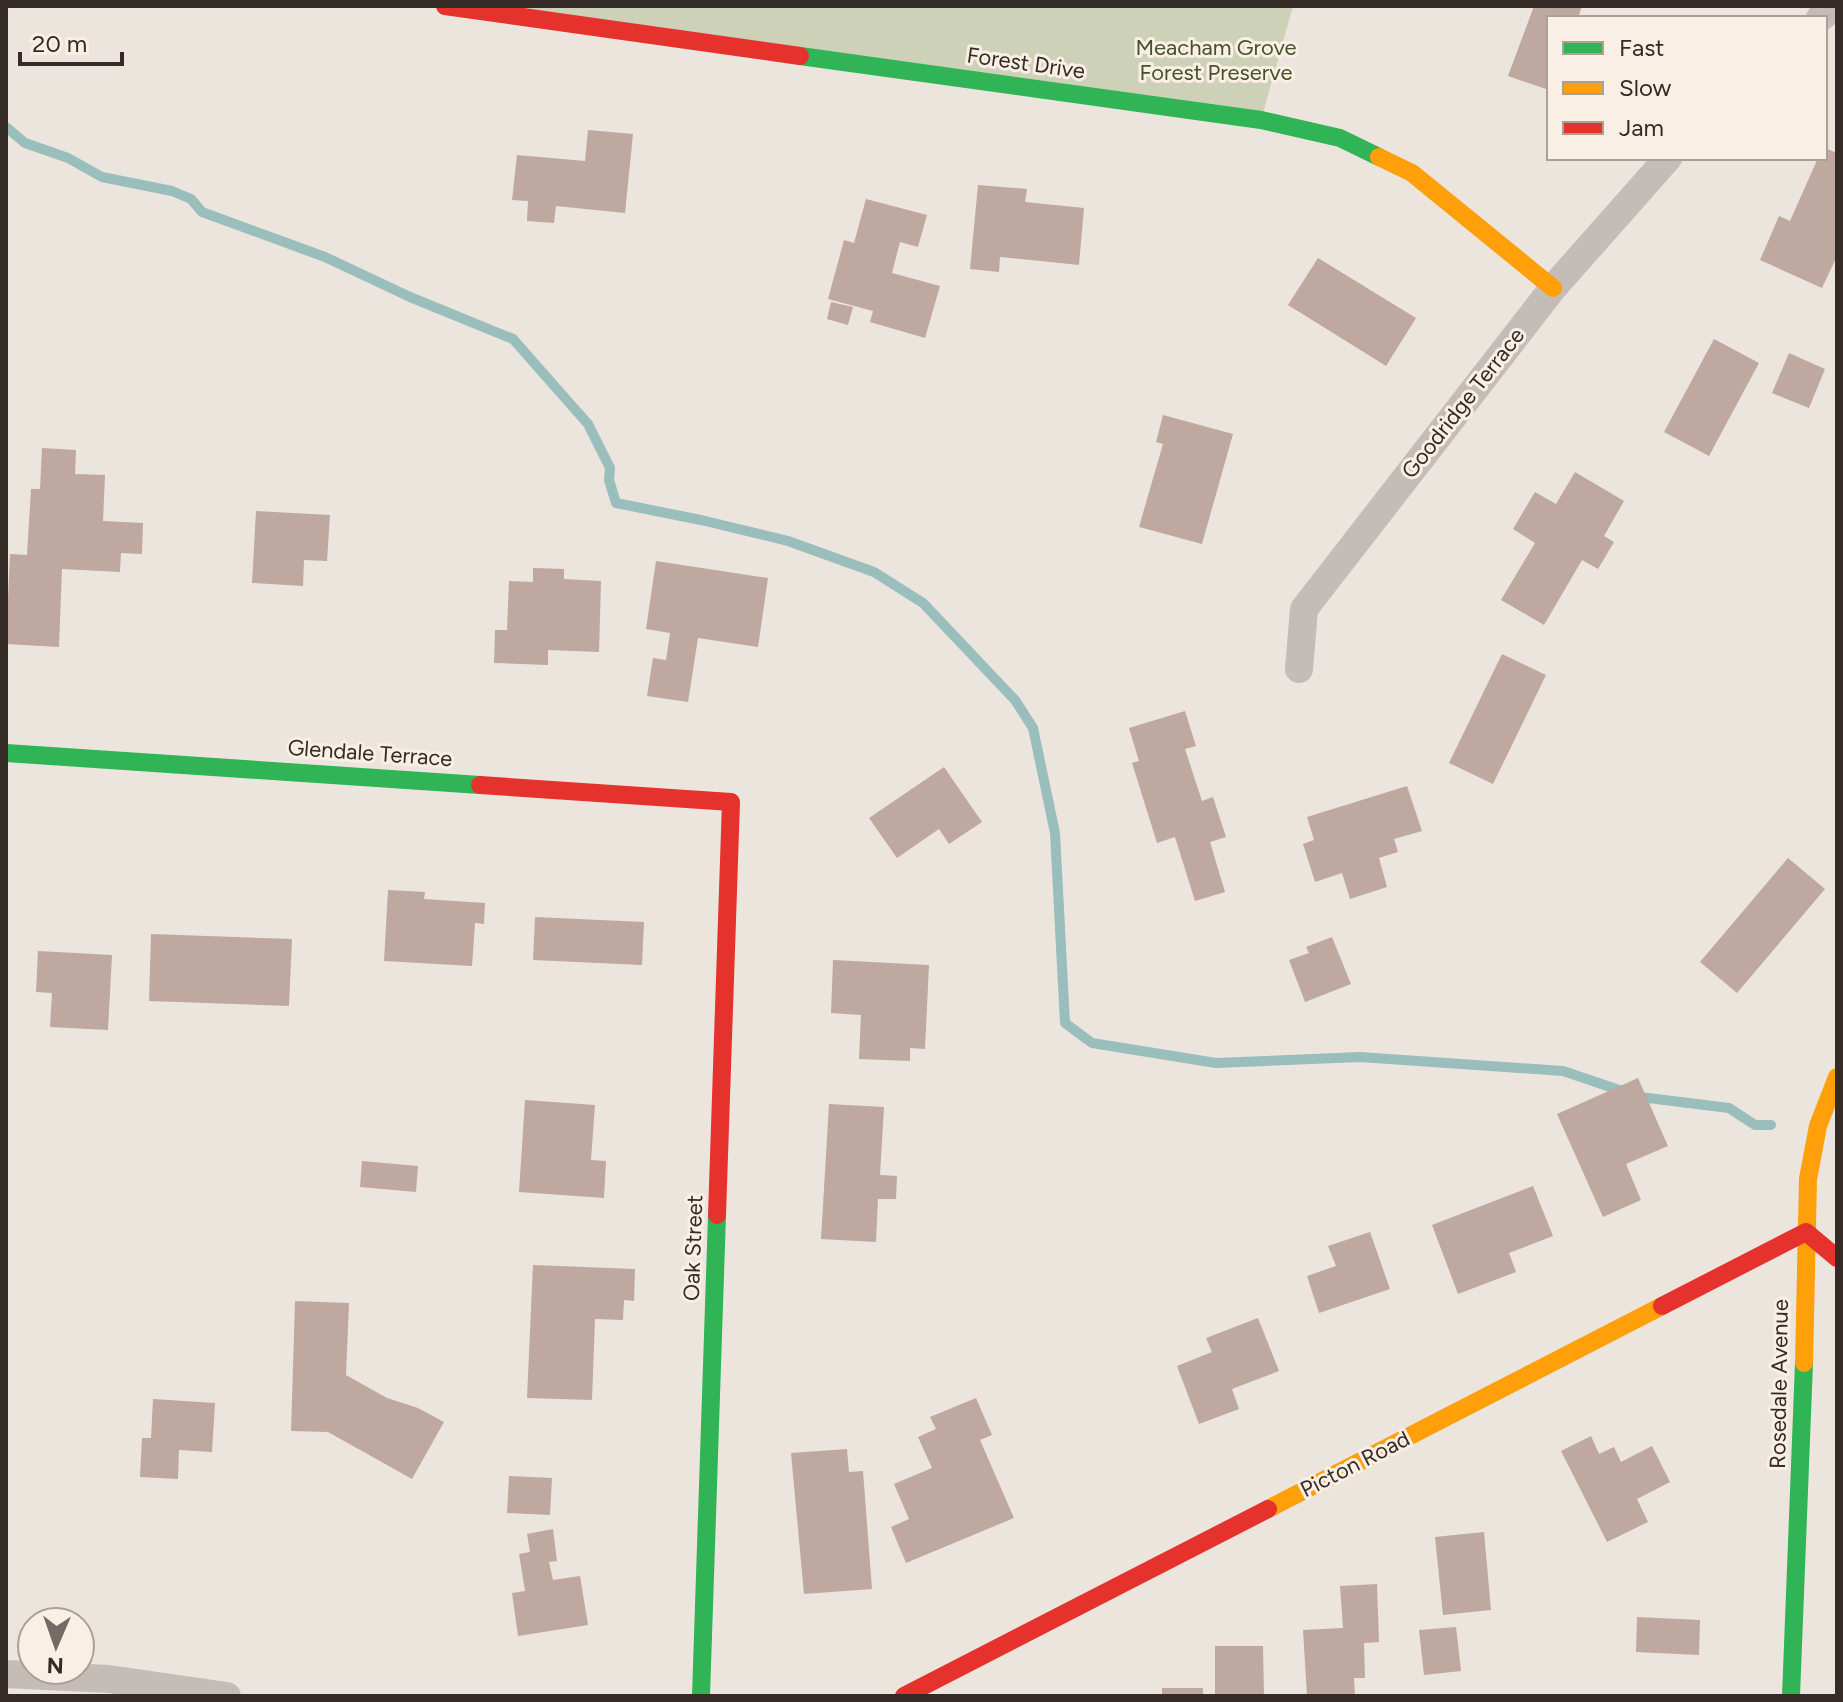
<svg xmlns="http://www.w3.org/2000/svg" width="1843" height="1702" viewBox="0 0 1843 1702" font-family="Figtree,sans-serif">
<rect width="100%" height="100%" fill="#ebe5de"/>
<path fill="#ccd1b8" d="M446,6H1293L1261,120Z"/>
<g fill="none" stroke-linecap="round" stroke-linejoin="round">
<path stroke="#9abebc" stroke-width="10" d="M6,127L25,143L68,158L102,177L172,191L191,199L202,212L325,257L410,297L513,339L588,424L610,468L609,480L616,503L701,520L788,541L874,572L923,603L1015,700L1033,728L1055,833L1065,1023L1092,1043L1216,1063L1360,1057L1563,1071L1640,1097L1729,1108L1755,1125H1771"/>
</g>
<path fill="#bfa89f" d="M1534,6H1582L1578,18H1549V90L1508,76Z
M588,130L633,134L625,213L556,206L554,223L527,221L528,201L512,200L517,155L585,161Z
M1825,148L1837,153V256L1822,288L1760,260L1779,216L1790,221L1818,158H1825Z
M978,185L1027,189L1025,202L1084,208L1079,265L1000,257L999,272L970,269Z
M866,199L927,215L918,247L900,242L892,273L940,286L925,338L870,322L873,311L828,299L844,240L854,243Z
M1318,258L1416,318L1386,366L1288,305Z
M831,302L853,307L848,325L827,319Z
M1714,339L1759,363L1709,456L1664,432Z
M1789,353L1825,369L1809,408L1772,393Z
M1163,415L1233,434L1202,544L1139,527L1163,444L1156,442Z
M42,448L76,450L75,474L105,475L103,521L143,523L142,554L121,553L120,572L62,569L59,647L6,644L10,554L27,555L31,489H40Z
M1575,472L1624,501L1604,536L1614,542L1598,569L1582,560L1544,625L1501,600L1535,543L1513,529L1535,492L1556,504Z
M256,511L330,515L327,561L304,560L303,586L252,583Z
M656,561L768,578L758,647L698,638L688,702L647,696L653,658L666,660L670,633L646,629Z
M533,568L564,569V579L601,581L599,652L548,650V665L494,663L495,630H507L509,581L533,582Z
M1502,654L1546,675L1493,784L1449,763Z
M1185,711L1196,746L1185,749L1202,801L1213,797L1226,837L1210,842L1225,892L1195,901L1175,837L1157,843L1132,763L1139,761L1129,728Z
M944,767L982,822L949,844L939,829L897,858L869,818Z
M1407,786L1422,831L1394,839L1398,852L1379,858L1387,887L1350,899L1342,873L1315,882L1303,844L1314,840L1307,817Z
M1788,858L1825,889L1737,993L1700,962Z
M388,890L425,892L424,899L485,903L484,924L475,923L472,966L384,961Z
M535,917L644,922L642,965L533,960Z
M151,934L292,939L289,1006L149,1001Z
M1332,937L1351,984L1305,1002L1289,960L1309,953L1306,947Z
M38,951L112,955L108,1030L50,1027L52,993L36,992Z
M833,960L929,965L925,1049L910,1048V1061L859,1059L861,1015L831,1013Z
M1638,1078L1668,1146L1626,1164L1641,1200L1603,1217L1557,1114Z
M525,1100L595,1105L591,1160L606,1161L604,1198L519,1192Z
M829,1104L884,1107L880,1175L897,1176L896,1199H878L876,1242L821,1239Z
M362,1161L418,1166L416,1192L360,1187Z
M1533,1186L1553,1236L1509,1253L1516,1272L1458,1294L1432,1225Z
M1370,1232L1390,1289L1319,1313L1307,1276L1336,1266L1328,1246Z
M533,1265L635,1269L634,1301L624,1300L623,1320L595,1319L592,1400L527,1398Z
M295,1301L349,1303L346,1375L387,1398L418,1408L444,1422L412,1479L328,1432L291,1431Z
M1258,1318L1279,1371L1232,1389L1239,1409L1199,1424L1177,1366L1212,1352L1206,1338Z
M976,1398L992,1435L980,1440L1014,1518L906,1563L891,1527L909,1519L894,1484L932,1468L918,1437L936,1429L930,1417Z
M153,1399L215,1403L212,1452L179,1450L178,1479L140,1477L142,1438H151Z
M1591,1436L1599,1454L1614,1447L1621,1462L1652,1446L1670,1482L1637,1499L1648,1522L1607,1542L1561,1451Z
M847,1449L849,1472L863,1471L872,1589L804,1594L791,1453Z
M509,1476L552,1478L550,1515L507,1513Z
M553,1529L557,1561L549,1562L553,1580L580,1576L588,1625L518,1636L512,1593L525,1591L519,1554L530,1552L527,1534Z
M1484,1532L1491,1610L1443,1615L1435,1537Z
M1377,1584L1379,1642L1364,1643L1365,1678H1354L1355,1696H1307L1303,1630L1343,1628L1340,1586Z
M1637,1617L1700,1620L1699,1655L1636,1652Z
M1456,1627L1461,1671L1424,1675L1419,1630Z
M1215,1646H1263L1264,1696H1215Z
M1162,1688H1203V1696H1162Z"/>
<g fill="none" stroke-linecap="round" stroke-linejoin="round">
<path stroke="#c4bdb7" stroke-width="28" d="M1820,18L1835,6
M1299,669L1304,609L1553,288L1668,158
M6,1674L109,1679L227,1696"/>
<path stroke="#30b455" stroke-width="18" d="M800,56L1261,120L1340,138L1379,157
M6,753L480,785
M701,1696L717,1215
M1791,1696L1804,1363"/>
<path stroke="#ff9f0a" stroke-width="18" d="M1379,157L1412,173L1553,288
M1804,1363L1808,1179L1818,1126L1837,1077
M1268,1509L1662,1306"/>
<path stroke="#e5322d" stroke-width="18" d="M445,6L800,56
M480,785L731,802L717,1215
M1806,1232L1837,1258
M1662,1306L1806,1232
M904,1696L1268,1509"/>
</g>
<g text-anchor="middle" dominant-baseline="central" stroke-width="6" stroke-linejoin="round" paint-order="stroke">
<g font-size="22" fill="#445329" stroke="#f9efe4">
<text x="1216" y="47">Meacham Grove<tspan x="1216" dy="25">Forest Preserve</tspan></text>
</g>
<g font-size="22" fill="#342a26" stroke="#f9efe4">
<text transform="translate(1026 63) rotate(8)">Forest Drive</text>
<text transform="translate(1463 403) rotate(-52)">Goodridge Terrace</text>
<text transform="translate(370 753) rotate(4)">Glendale Terrace</text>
<text transform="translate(693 1248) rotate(-88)">Oak Street</text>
<text transform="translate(1779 1384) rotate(-89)">Rosedale Avenue</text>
<text transform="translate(1355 1464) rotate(-27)">Picton Road</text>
</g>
</g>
<rect width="1843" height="1702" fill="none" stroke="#342a26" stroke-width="16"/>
<rect x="1547" y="16" width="280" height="144" fill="#f9efe4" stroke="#aaa098" stroke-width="2"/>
<rect x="1563" y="42" width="40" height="12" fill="#30b455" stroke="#aaa098" stroke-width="2"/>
<text x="1619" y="56" font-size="24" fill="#342a26">Fast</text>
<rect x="1563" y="82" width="40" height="12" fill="#ff9f0a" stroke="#aaa098" stroke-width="2"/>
<text x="1619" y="96" font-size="24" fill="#342a26">Slow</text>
<rect x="1563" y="122" width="40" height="12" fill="#e5322d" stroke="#aaa098" stroke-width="2"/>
<text x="1619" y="136" font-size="24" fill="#342a26">Jam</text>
<g transform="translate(56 1646) rotate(182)"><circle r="38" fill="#f9efe4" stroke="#aaa098" stroke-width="2"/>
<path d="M0-6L14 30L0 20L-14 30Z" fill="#746b66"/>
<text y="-12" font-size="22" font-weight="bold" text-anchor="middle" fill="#342a26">N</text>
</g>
<path d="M20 52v12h102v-12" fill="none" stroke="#342a26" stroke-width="4"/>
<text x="32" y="52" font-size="24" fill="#342a26" stroke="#f9efe4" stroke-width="6" paint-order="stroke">20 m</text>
</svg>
